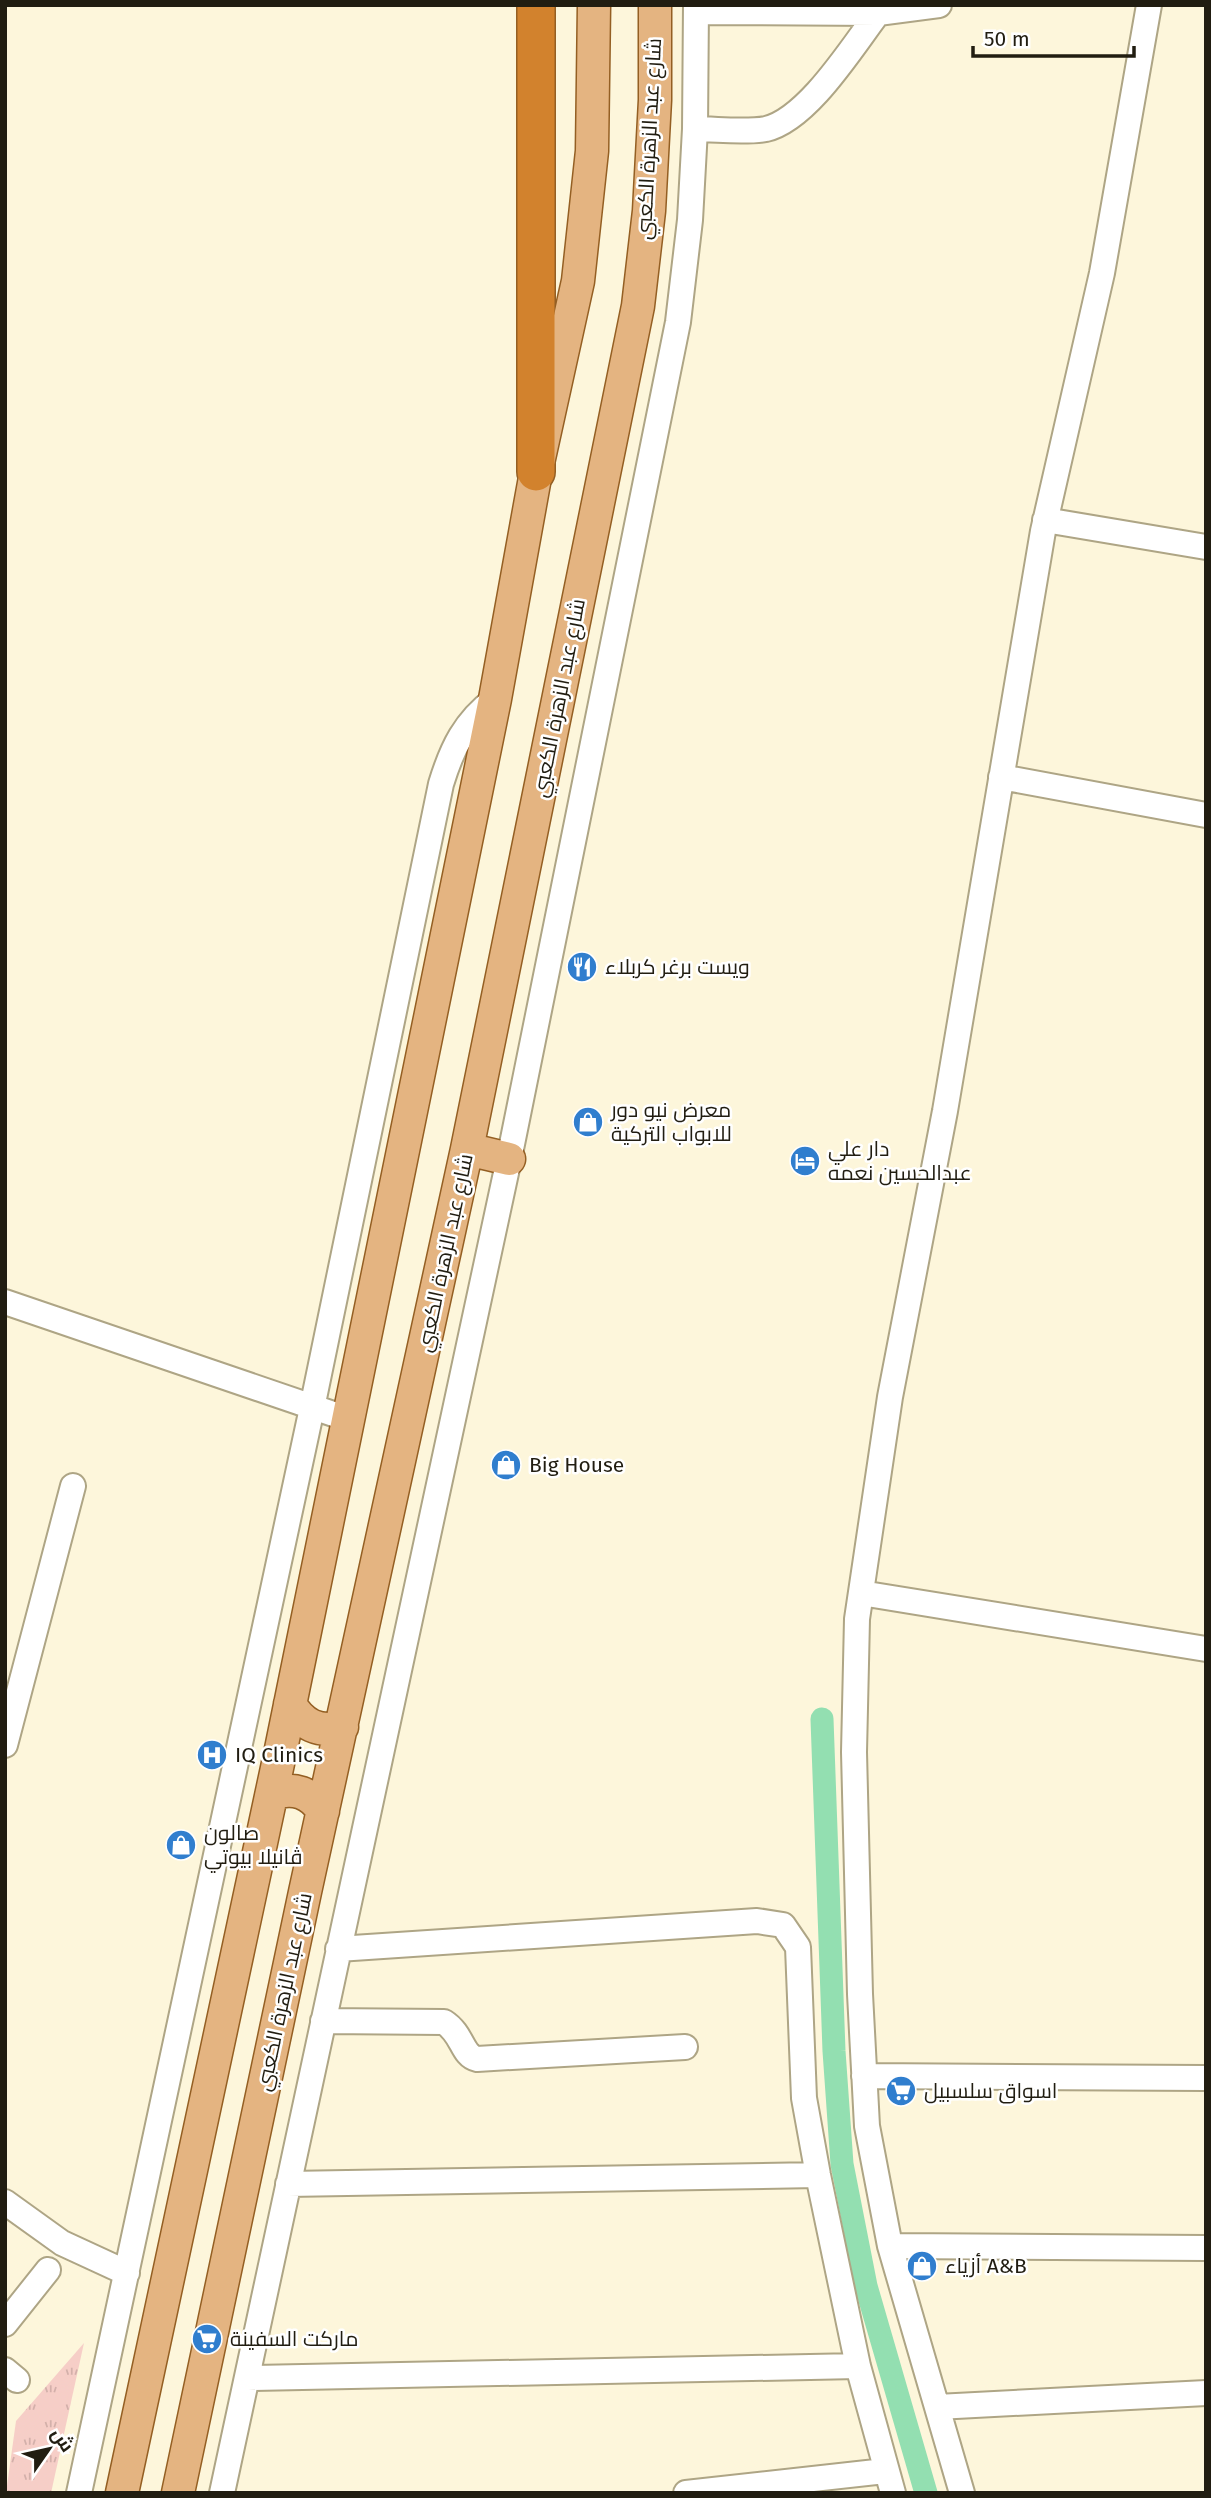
<svg xmlns="http://www.w3.org/2000/svg" width="1211" height="2498" viewBox="0 0 1211 2498" font-family="'Fira Sans',Cairo,sans-serif">
<defs>
<pattern id="grass-tufts" width="24" height="20" patternUnits="userSpaceOnUse" patternTransform="scale(1.75)"><rect width="24" height="20" fill="#f6cec7"/><path d="M3 7l-1-3M5 7V3M7 7l1-3M15 17l-1-3M17 17v-4M19 17l1-3" fill="none" stroke="#d3b0aa"/></pattern>
</defs>
<rect width="100%" height="100%" fill="#fdf6db"/>
<path fill="url(#grass-tufts)" d="M84,2343L51,2493H6L16,2421Z"/>
<g fill="none" stroke-linecap="round" stroke-linejoin="round">
<path stroke="#93dfb1" stroke-width="23" d="M822,1719L834,2051L842,2164L866,2286L926,2493"/>
<g stroke="#aea585" stroke-width="28">
<path id="minor" d="M696,12L878,13L939,5
M695,129C717,129 743,133 766,129C808,119 852,47 878,13
M1045,520L1206,547
M1001,777L1206,815
M5,1302L348,1419
M861,1593L1206,1649
M5,1745L73,1486
M338,1949L757,1921L783,1925L798,1947L804,2098L818,2175L858,2366L893,2493
M323,2021L444,2022C463,2034 462,2056 477,2059L685,2047
M864,2076L1206,2078
M288,2184L818,2175
M5,2202L62,2243L127,2273
M890,2246L1206,2248
M5,2324L48,2270
M5,2370L17,2380
M248,2378L858,2366
M937,2407L1206,2393
M79,2493L312,1408L441,784C452,748 465,721 495,699
M222,2493L509,1159L678,322L690,220L695,129L696,5
M686,2493L885,2471
M962,2493L890,2246L867,2126L860,1994L854,1752L857,1619L890,1397L945,1111L1043,531L1102,273L1149,5"/>
</g>
<g stroke="#945f23" stroke-width="35">
<path id="major" d="M467,1149L509,1159
M290,1704C302,1725 319,1733 342,1727
M272,1794C294,1786 311,1793 323,1811
M122,2493L280,1754L495,699L536,472L578,281L592,151L594,5
M178,2493L305,1892L467,1149L638,306L649,211L655,100V5"/>
</g>
<g stroke="#945f23" stroke-width="40">
<path id="highway" d="M536,472V5"/>
</g>
<use href="#minor" stroke="#fff" stroke-width="24"/>
<use href="#major" stroke="#e4b481" stroke-width="32"/>
<use href="#highway" stroke="#d2822d" stroke-width="37"/>
</g>
<defs>
<g id="restaurant-disc" transform="scale(1.575)"><circle r="9.5" fill="#307ece" stroke="#fff"/><path d="M-5-6h1v4h1v-4h1v4h1v-4h1v5L-1.5 .5V6h-2V.5L-5-1ZM5-6V6H3V1.5H1.5Q1.5-4 5-6Z" fill="#fff"/></g>
<g id="shop-disc" transform="scale(1.575)"><circle r="9.5" fill="#307ece" stroke="#fff"/><path d="M-5-2.5h2.3a2.7 3.5 0 0 1 5.4 0H5L5.5 6h-11ZM-1.5-2.5h3a1.5 2.3 0 0 0-3 0Z" fill="#fff"/></g>
<g id="hotel-disc" transform="scale(1.575)"><circle r="9.5" fill="#307ece" stroke="#fff"/><path d="M-6-4.5h1.5V1H6V5H4.5V3h-9V5H-6ZM-4 0a1.8 1.8 0 1 1 3.6 0ZM.5 0V-2.5h3Q6-2.5 6 0Z" fill="#fff"/></g>
<g id="hospital-disc" transform="scale(1.575)"><circle r="9.5" fill="#307ece" stroke="#fff"/><path d="M-5-5h3v3.5h4V-5h3V5h-3V1.5h-4V5h-3Z" fill="#fff"/></g>
<g id="supermarket-disc" transform="scale(1.575)"><circle r="9.5" fill="#307ece" stroke="#fff"/><path d="M-6-5.5h2.5l.6 2H6L4.5 2H-2.5L-4.4-4H-6ZM-1.5 3.2a1.3 1.3 0 1 0 .1 0ZM3 3.2a1.3 1.3 0 1 0 .1 0Z" fill="#fff"/></g>
</defs>
<g fill-rule="evenodd">
<use href="#restaurant-disc" x="582" y="967"/>
<use href="#shop-disc" x="588" y="1122"/>
<use href="#hotel-disc" x="805" y="1161"/>
<use href="#shop-disc" x="506" y="1465"/>
<use href="#hospital-disc" x="212" y="1755"/>
<use href="#shop-disc" x="181" y="1845"/>
<use href="#supermarket-disc" x="901" y="2091"/>
<use href="#shop-disc" x="922" y="2266"/>
<use href="#supermarket-disc" x="207" y="2339"/>
</g>
<g text-anchor="middle" dominant-baseline="central" stroke-width="5" stroke-linejoin="round" paint-order="stroke">
<g font-size="21" fill="#211d11" stroke="#fff">
<text transform="translate(649 139) rotate(-87)">شارع عبد الزهرة الكعبي</text>
<text transform="translate(559 698) rotate(-79)">شارع عبد الزهرة الكعبي</text>
<text transform="translate(445 1253) rotate(-78)">شارع عبد الزهرة الكعبي</text>
<text transform="translate(284 1992) rotate(-78)">شارع عبد الزهرة الكعبي</text>
</g>
<g font-size="21" fill="#211d11" stroke="#fff" text-anchor="start">
<text x="605" y="967">ويست برغر كربلاء</text>
<text x="611" y="1110">معرض نيو دور<tspan x="611" dy="24">للابواب التركية</tspan></text>
<text x="828" y="1149">دار علي<tspan x="828" dy="24">عبدالحسين نعمه</tspan></text>
<text x="529" y="1465">Big House</text>
<text x="235" y="1755">IQ Clinics</text>
<text x="204" y="1833">صالون<tspan x="204" dy="24">ڤانيلا بيوتي</tspan></text>
<text x="924" y="2091">اسواق سلسبيل</text>
<text x="945" y="2266">أزياء A&amp;B</text>
<text x="230" y="2339">ماركت السفينة</text>
</g>
</g>
<rect width="1211" height="2498" fill="none" stroke="#211d11" stroke-width="14"/>
<g transform="translate(49 2449) rotate(56)" stroke="#ffffff" stroke-width="5" paint-order="stroke">
<path d="M0-5L12 26L0 18L-12 26Z" fill="#211d11"/>
<text y="-10" font-size="19" font-weight="bold" text-anchor="middle" fill="#211d11">ش</text>
</g>
<path d="M973 46v10h161v-10" fill="none" stroke="#211d11" stroke-width="3.5"/>
<text x="984" y="46" font-size="21" fill="#211d11" stroke="#ffffff" stroke-width="5" paint-order="stroke">50 m</text>
</svg>
